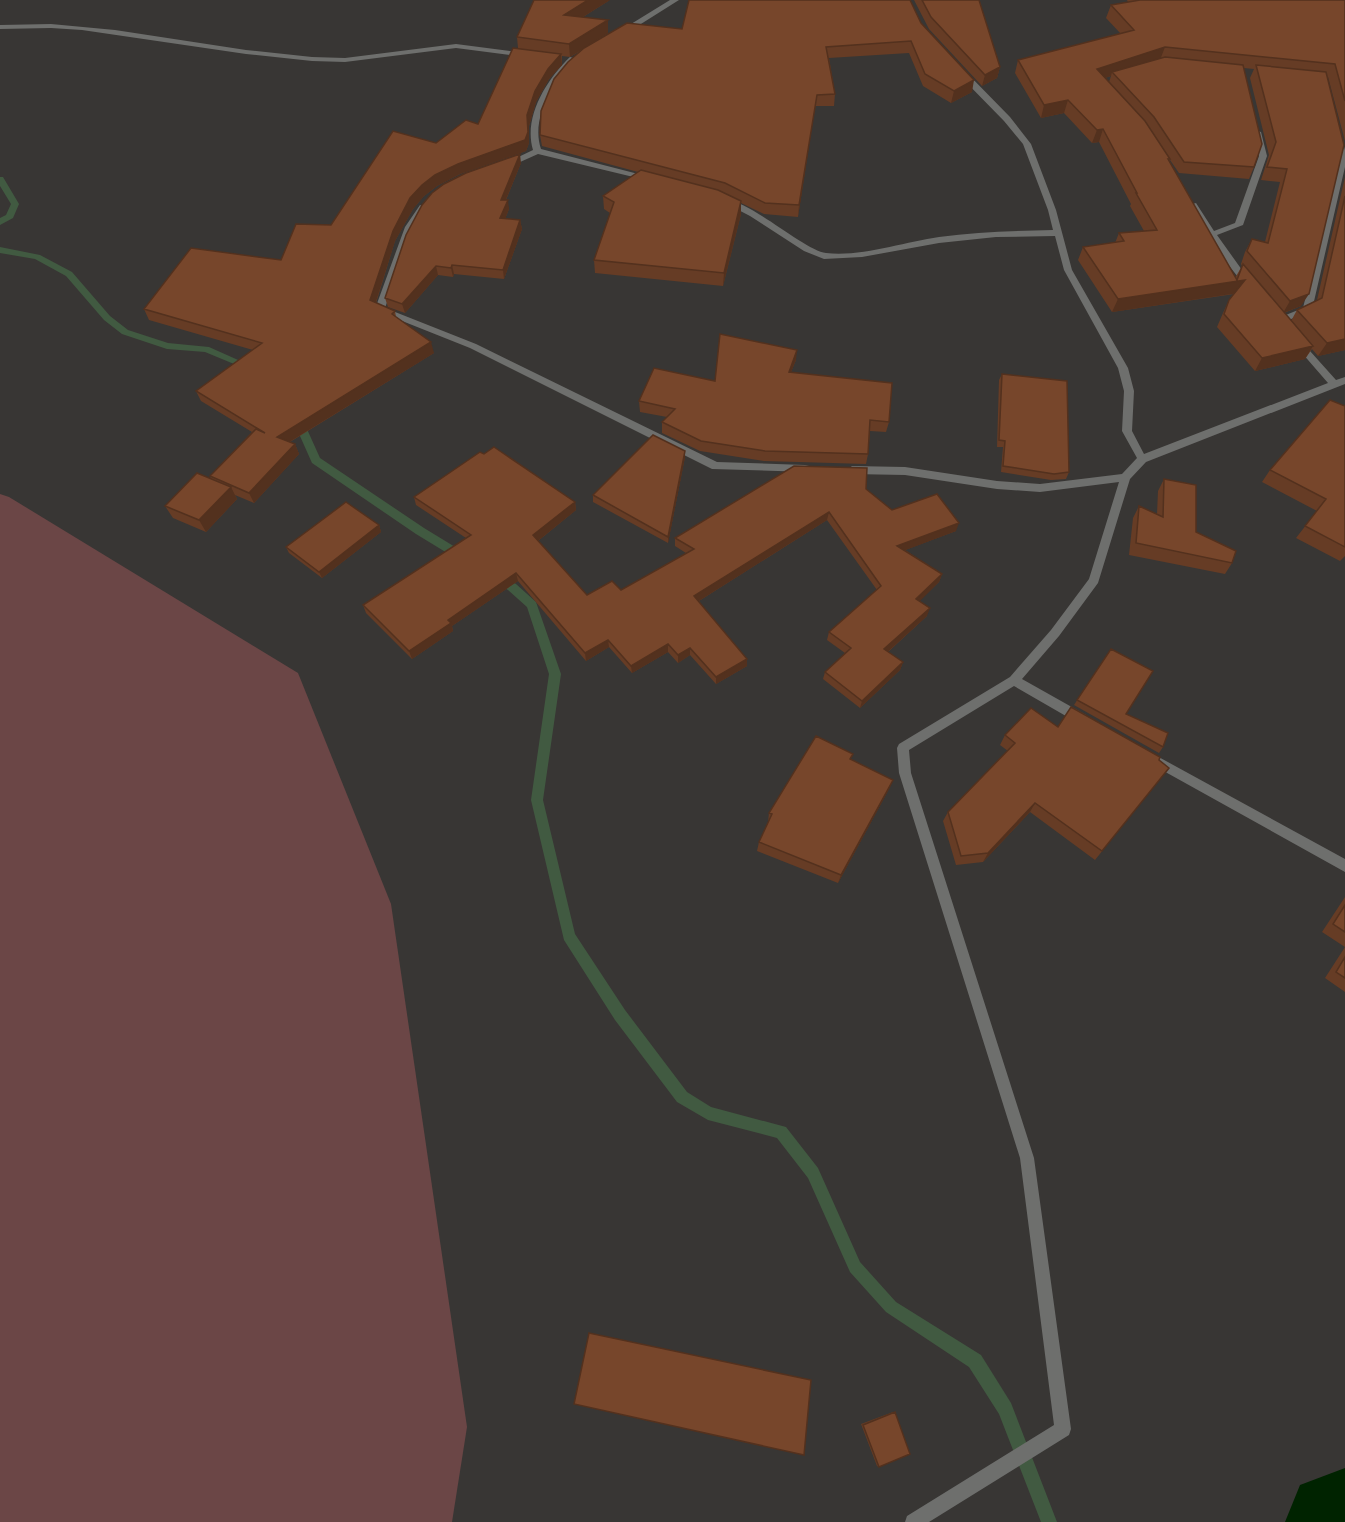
<svg xmlns="http://www.w3.org/2000/svg" width="1345" height="1522" viewBox="0 0 1345 1522" font-family="Helvetica,sans-serif">
<rect width="100%" height="100%" fill="#383634"/>
<path fill="#6b4646" d="M0,494L9,497L298,673L391,904L467,1427L452,1522H0Z"/>
<g fill="none" stroke-linecap="round" stroke-linejoin="round">
<path fill="#415a41" fill-rule="evenodd" d="M0,177H3L19,204L13,218L0,225V218L6,215L11,204L0,186Z
M0,247L40,255L72,272L110,316L128,330L168,343L209,347L256,368L251,371L205,352L167,349L122,334L104,320L66,276L35,259L0,253Z
M297,415L302,418L320,458L424,528L465,553L466,556L465,559H457L416,534L312,463L292,418Z
M496,574L516,584L536,602L561,674L543,800L575,934L625,1010L687,1092L711,1107L786,1127L818,1168L860,1262L896,1302L981,1355L1011,1403L1057,1522H1041L999,1414L969,1367L886,1312L850,1272L808,1178L777,1138L708,1120L677,1102L615,1020L564,940L531,800L549,674L527,607L508,590L492,581L491,578Z"/>
<path fill="#002300" fill-rule="evenodd" d="M1345,1468V1522H1285L1300,1485Z"/>
<path fill="#6e6f6d" fill-rule="evenodd" d="M670,0H679L625,34L618,32Z
M51,24L115,30L246,50L312,57L345,58L456,44L525,53L529,55L525,57L456,48L345,62L312,61L246,54L82,30L51,28L0,29V25Z
M570,57L577,59C555,83 530,116 541,149L650,177V181L538,154L509,167L502,165L533,150C523,117 547,79 570,57Z
M959,71H965L1010,117L1031,144L1056,210L1072,270L1128,368L1134,391L1132,431L1144,454L1328,383L1295,345V341H1301L1336,380L1345,377V384L1146,462L1130,479L1098,583L1059,636L1022,679L1086,715L1088,719L1086,723H1078L1014,686L909,750L911,773L1034,1158L1071,1429L1069,1435L929,1522H905L907,1516L1054,1425L1020,1158L899,773L897,748L899,744L1010,677L1051,630L1089,579L1119,482L1040,492L997,489L905,475L852,474L847,470L852,466L905,467L997,481L1040,484L1122,474L1137,458L1122,431L1124,391L1118,368L1064,270L1055,236L996,237L939,243L862,257L824,259L804,251L750,216L723,202C739,191 804,251 826,253C862,257 904,242 939,237C977,232 1015,231 1053,230L1048,210L1023,144L1004,121L959,75Z
M1254,130L1261,132L1267,156L1243,225L1217,235L1252,284L1248,287L1245,286L1223,258L1189,205L1196,203L1214,231L1235,223L1259,156Z
M1335,137L1342,139L1345,150V167L1312,310L1282,323H1276V319L1303,308L1339,158Z
M420,205L427,207L413,227L385,308L476,344L717,462L805,465L809,466V472L712,469L470,348L377,311L375,309L405,227Z
M1155,755L1345,859V872L1151,764L1149,760L1151,756Z"/>
</g>
<path fill="#663c25" fill-rule="evenodd" d="M610,0L583,17L608,33L591,44L682,29L921,23L972,92L951,103L923,86L909,53L829,58L835,94L834,106H815L798,217L764,214L741,203V214L723,286L595,273L594,260L610,213L604,209L603,196L638,172L542,146L540,135L582,50L570,57L562,56V65L549,79L536,102L529,126V143L526,151L460,174L437,186L424,196L413,209L395,241L376,303L395,311L396,317L434,353L290,442L295,444L299,454L254,503L235,495L237,499L206,532L173,518L165,506L211,479L210,476L252,432L201,401L196,391L253,350L149,320L144,309L281,260L331,225L436,143L478,124L518,48L517,37Z
M914,0H979L1000,67L997,78L982,86L929,29Z
M1127,0H1345V141L1328,77H1327L1301,306L1284,313L1291,321L1297,310L1317,300L1345,177V350L1318,356L1312,349L1305,359L1255,371L1217,327L1223,313L1229,300L1234,294L1112,312L1078,260L1083,247L1115,243L1119,233L1144,231L1130,206L1131,204L1099,142L1092,143L1064,113L1041,118L1015,73L1018,60L1121,34L1106,18L1111,5L1128,2ZM1244,68L1254,69L1250,78L1269,155L1261,180L1280,182L1265,242L1252,239L1245,252L1241,264L1242,266L1235,278L1169,161L1170,160L1179,173L1249,179L1254,167ZM1111,76L1109,82L1105,78Z
M521,163L506,200L509,209L505,219L520,220L522,229L504,279L454,274L453,277L438,275L405,313L388,307L385,298Z
M796,360L791,372L889,422L886,432L870,431L868,454L866,464L764,461L700,451L662,433V422L667,417L640,412L639,401Z
M1002,374L1069,472L1066,479L1051,480L1001,472L1003,447H997L999,380Z
M1345,406V556L1340,561L1296,538L1317,511L1262,482L1270,470Z
M685,451V457L668,543L593,502V495Z
M484,454L575,502L576,510L538,541L587,595L621,590L686,553L675,546V538L866,489L892,510L956,531L905,550L942,574L939,582L919,601L927,616L888,652L903,662L900,670L860,708L823,679L825,672L845,653L827,640L829,632L877,590L827,520L699,601L747,666L716,684L690,655L678,663L668,652L632,673L609,647L586,661L518,581L452,626L453,631L412,659L366,613L363,605L466,538L416,505L414,497Z
M1164,479L1196,532L1232,563L1225,574L1129,555L1133,518L1139,506L1157,514L1158,491Z
M379,525L381,532L322,578L289,553L286,547Z
M1111,649L1126,714L1163,747L1159,753L1074,705Z
M1058,727L1159,760L1169,768L1095,860L1030,812L983,862L956,865L943,821L948,812L1008,751L1000,745L1005,735Z
M851,760L893,780L889,789L838,883L757,851L759,842L768,822L769,813Z
M1345,897V992L1325,978L1345,947L1322,932Z
M893,1412H895L879,1467L877,1466L861,1424Z"/>
<path fill="#53311e" d="M588,0H610L565,28L564,15Z
M608,20V33L570,57L569,44Z
M1165,47L1160,60L1112,72L1111,76L1093,82L1097,69Z
M561,54L562,65L549,79L536,102L529,126V143L526,151L460,174L437,186L424,196L413,209L395,241L373,311L370,300L393,231L410,198L422,185L435,175L527,115L535,91L548,69Z
M1000,67L997,78L982,86L985,75Z
M974,80L972,92L951,103L954,91Z
M817,95L815,106L798,217L799,205Z
M1068,100L1064,113L1041,118L1044,105Z
M1103,129L1099,142L1092,143L1097,130Z
M520,154L521,163L502,209L501,200Z
M508,200L509,209L502,227L500,218Z
M741,201V214L723,286L724,273Z
M520,220L522,229L504,279L503,270Z
M452,265L454,274L453,277L451,268Z
M436,266L438,275L405,313L402,304Z
M1245,280L1238,293L1112,312L1118,299Z
M1309,294L1301,306L1283,313L1290,301Z
M1345,339V350L1318,356L1327,343Z
M431,342L434,353L281,447L277,437Z
M1313,346L1305,359L1255,371L1262,358Z
M797,350L796,360L787,382L789,372Z
M295,444L299,454L254,503L249,493Z
M685,451V457L668,543V537Z
M231,487L237,499L206,532L199,520Z
M575,502L576,510L534,544L533,535Z
M829,512L827,520L694,604V596Z
M959,523L956,531L895,554L897,546Z
M379,525L381,532L322,578L319,572Z
M516,573L518,581L452,626L453,631L412,659L409,651L448,620Z
M942,574L939,582L914,607L916,599Z
M930,608L927,616L882,657L884,649Z
M608,640L609,647L586,661L585,653Z
M668,644V652L632,673L631,666Z
M690,648V655L678,663V655Z
M747,659V666L716,684V677Z
M903,662L900,670L860,708L862,701Z
M893,780L889,789L838,883L841,875Z
M1035,803L1030,812L983,862L988,853Z"/>
<path fill="#77462b" stroke="#53311e" stroke-width="1.5" d="M534,0H588L564,15L608,20L569,44L517,37Z
M689,0H910L921,23L974,80L954,91L925,74L911,41L826,47L835,94L817,95L799,205L765,203L725,183L540,135L541,111L554,79L568,62L584,48L627,23L682,29Z
M922,0H979L1000,67L985,75L931,17Z
M1140,0H1345V101L1335,64L1165,47L1097,69L1145,121L1170,159H1168L1237,280L1243,264L1313,346L1262,358L1224,314L1229,300L1245,280L1118,299L1083,247L1124,241L1119,233L1157,230L1136,193H1137L1103,129L1097,130L1068,100L1044,105L1018,60L1134,30L1111,5Z
M513,48L561,54L548,69L535,91L527,115L528,132L525,140L458,164L435,175L422,185L410,198L393,231L370,300L395,311L392,314L431,342L277,437L295,444L249,493L210,476L256,429L265,433L196,391L262,343L144,309L191,248L281,260L296,224L331,225L393,131L436,143L466,120L478,124Z
M1165,57L1243,65L1262,144L1254,167L1184,162L1154,117L1112,72Z
M1256,65L1326,72L1344,145L1309,294L1290,301L1247,251L1252,239L1268,243L1287,169L1267,167L1276,142Z
M520,154L501,200H508L500,218L520,220L503,270L452,265L451,268L436,266L402,304L385,298L406,235L422,205L432,193L444,184L466,173Z
M641,170L718,190L741,201L724,273L594,260L614,202L603,196Z
M1345,196V339L1327,343L1297,310L1322,298Z
M720,334L797,350L789,372L892,383L889,422L870,420L868,454L765,451L701,441L662,422L675,409L639,401L654,368L715,381Z
M1002,374L1067,381L1069,472L1054,474L1003,466L1005,441L999,440Z
M1330,400L1345,406V547L1305,526L1326,499L1270,470Z
M653,435L685,451L668,537L593,495Z
M494,447L575,502L533,535L587,595L612,581L621,590L694,549L675,538L794,466L867,468L866,489L892,510L937,494L959,523L897,546L942,574L916,599L930,608L884,649L903,662L862,701L825,672L851,648L829,632L881,586L829,512L694,596L747,659L716,677L690,648L678,655L668,644L631,666L608,640L585,653L516,573L448,620L451,623L409,651L363,605L471,535L414,497L480,452L484,454Z
M197,473L231,487L199,520L165,506Z
M1164,479L1196,485V532L1236,551L1232,563L1136,543L1139,506L1163,517Z
M346,502L379,525L319,572L286,547Z
M1111,649L1153,671L1126,714L1168,733L1163,747L1077,700Z
M1071,707L1160,757L1159,760L1169,768L1102,851L1035,803L988,853L961,856L948,812L1015,743L1005,735L1031,708L1058,727Z
M816,736L853,754L850,759L893,780L841,875L759,842L772,814L769,813Z
M1345,905V932L1333,924Z
M1345,957V978L1336,972Z
M589,1333L811,1380L804,1455L574,1404Z
M895,1412L910,1454L879,1467L863,1425Z"/>
</svg>
